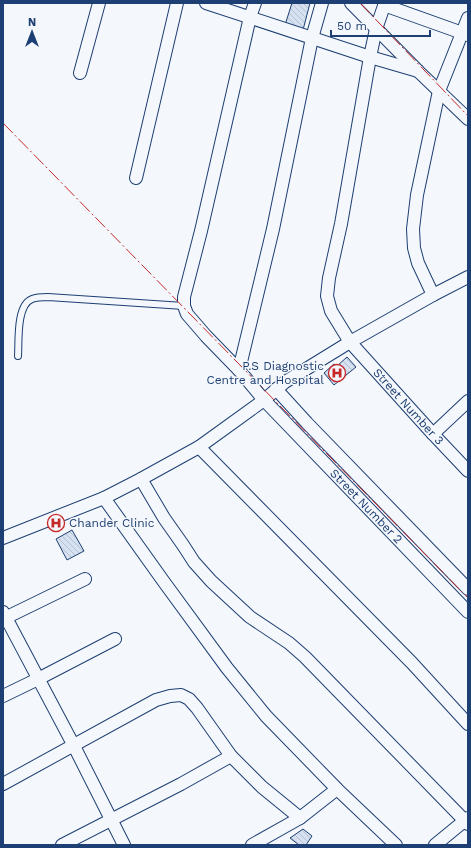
<svg xmlns="http://www.w3.org/2000/svg" width="471" height="848" viewBox="0 0 471 848" font-family="'Work Sans',sans-serif">
<defs>
<pattern id="building-back-hatch" width="6" height="6" patternUnits="userSpaceOnUse"><rect width="6" height="6" fill="#d5e0f0"/><path d="M-1 5l2 2M0 0l6 6M5-1l2 2" fill="none" stroke="#b6c1d1"/></pattern>
</defs>
<rect width="100%" height="100%" fill="#f4f7fb"/>
<path fill="url(#building-back-hatch)" stroke="#1d3f73" d="M292,3H310L303,30L285,25Z
M347,357L356,367L334,385L324,373L334,364L337,366Z
M72,530L84,551L67,560L56,539Z
M303,829L312,836L306,845H299L290,838Z"/>
<g fill="none" stroke-linecap="round" stroke-linejoin="round">
<g stroke="#1d3f73" stroke-width="8">
<path id="service" d="M18,356C19,342 16,305 32,299C37,297 43,297 48,297L184,306"/>
</g>
<g stroke="#1d3f73" stroke-width="14">
<g id="minor">
<path d="M206,3L370,57L418,71"/>
<path id="s1" d="M255,3L250,17L201,231L184,297V306L187,314L206,336L239,370L264,400L468,612"/>
<path d="M351,3L418,71L468,119"/>
<path id="s2" d="M385,3L376,29L370,57L341,224L329,278L327,296L331,311L350,342L433,434L468,471"/>
<path d="M384,5L468,35"/>
<path d="M80,73L99,3"/>
<path d="M136,178L177,3"/>
<path d="M433,295L418,263L414,248L413,229L417,195L439,91L468,18"/>
<path d="M239,370L273,229L312,38L322,3"/>
<path d="M276,389L307,423L468,589"/>
<path d="M433,434L468,401"/>
<path d="M199,447L412,663L468,724"/>
<path d="M141,479L164,518L183,545L194,562L211,581L250,617L289,643L305,657L468,824"/>
<path d="M104,498L164,582L227,668L266,716L337,789L396,845"/>
<path d="M3,538L104,498L141,479L199,447L264,400L285,382L350,342L433,295L468,277"/>
<path d="M3,612L74,746L124,845"/>
<path d="M3,619L85,579"/>
<path d="M3,696L38,679L115,639"/>
<path d="M3,784L156,700L170,696L181,695L189,699L197,708L231,756L262,787L300,818"/>
<path d="M62,845L181,784L231,756"/>
<path d="M252,845L300,818L337,789"/>
<path d="M435,845L468,818"/>
</g>
</g>
<use href="#service" stroke="#f4f7fb" stroke-width="6"/>
<use href="#minor" stroke="#f4f7fb" stroke-width="12"/>
<path stroke="#c62828" stroke-width="1" stroke-dasharray="14 3 2 3" stroke-linecap="butt" d="M360,3L468,116
M3,123L468,598"/>
</g>
<defs>
<g id="hospital-ring" transform="scale(0.9)"><circle r="9.5" fill="#f4f7fb" stroke="#c62828" stroke-width="1.5"/><path d="M-5-5h3v3.5h4V-5h3V5h-3V1.5h-4V5h-3Z" fill="#c62828"/></g>
</defs>
<g fill-rule="evenodd">
<use href="#hospital-ring" x="337" y="373"/>
<use href="#hospital-ring" x="56" y="523"/>
</g>
<g text-anchor="middle" dominant-baseline="central" stroke-width="3" stroke-linejoin="round" paint-order="stroke">
<g font-size="12" fill="#1d3f73" stroke="#f4f7fb" text-anchor="end">
<text x="324" y="366">P.S Diagnostic<tspan x="324" dy="14">Centre and Hospital</tspan></text>
<text x="69" y="523" text-anchor="start">Chander Clinic</text>
</g>
<g font-size="12" fill="#1d3f73" stroke="#f4f7fb">
<text stroke="none"><textPath href="#s2" startOffset="438">Street Number 3</textPath></text>
<text stroke="none"><textPath href="#s1" startOffset="583">Street Number 2</textPath></text>
</g>
</g>
<rect width="471" height="848" fill="none" stroke="#1d3f73" stroke-width="8"/>
<g transform="translate(32 32)" stroke="#f4f7fb" stroke-width="3" paint-order="stroke">
<path d="M0-3L7 15L0 10L-7 15Z" fill="#1d3f73"/>
<text y="-6" font-size="11" font-weight="bold" text-anchor="middle" fill="#1d3f73">N</text>
</g>
<path d="M331 30v6h99v-6" fill="none" stroke="#1d3f73" stroke-width="2"/>
<text x="337" y="30" font-size="12" fill="#1d3f73" stroke="#f4f7fb" stroke-width="3" paint-order="stroke">50 m</text>
</svg>
